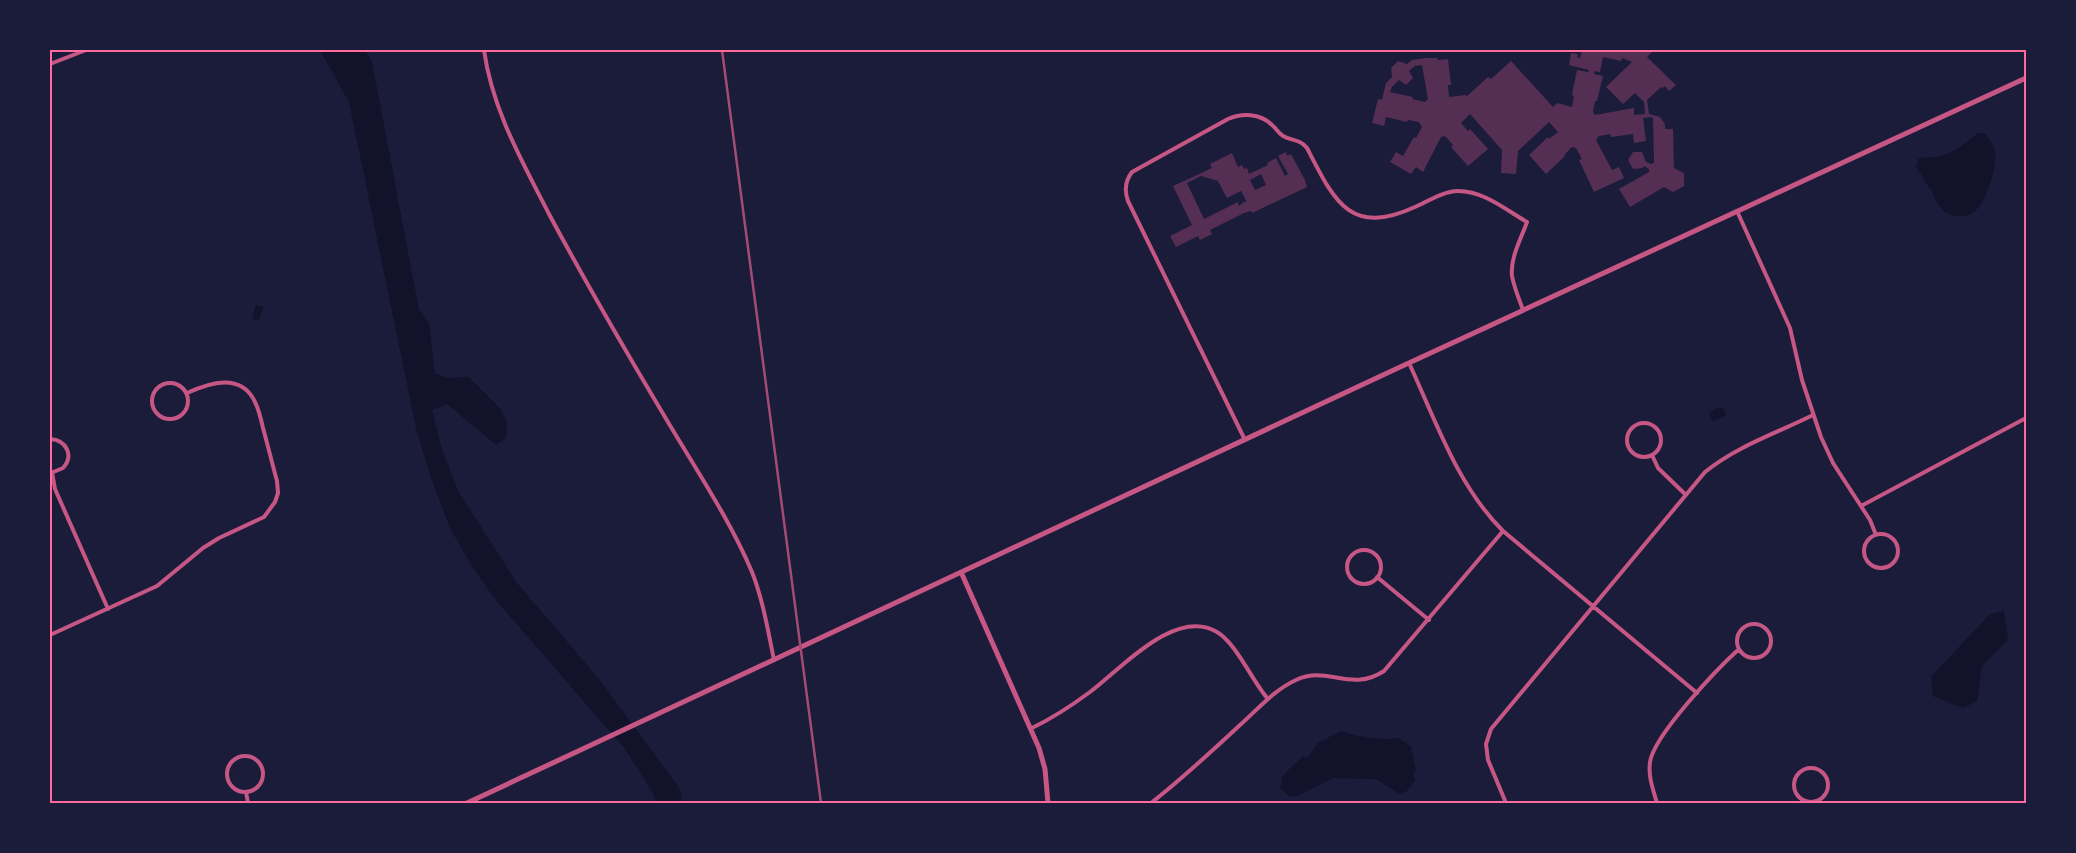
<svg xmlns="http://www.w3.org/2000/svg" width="2076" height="853" viewBox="0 0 2076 853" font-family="Inter,sans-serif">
<rect width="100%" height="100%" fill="#1b1b3a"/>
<path fill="#12122b" d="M320,50H365L372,62L419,310L429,323L435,374L449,378L469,377L500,408L507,422L506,438L496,445L447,404L432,410L442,449L458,491L517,583L599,679L680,789L682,803H656L653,793L625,749L495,599L473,568L450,528L430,475L416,428L349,102Z
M1978,133H1985C1989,139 1994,145 1995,153C1997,168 1987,199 1976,210C1969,218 1952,218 1945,212C1938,206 1934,197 1931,189C1929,186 1925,184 1924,180C1922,175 1920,172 1916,168L1918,159C1927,156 1934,158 1941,156C1956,152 1966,142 1978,133Z
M256,305L263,307L259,321L252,319Z
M1717,408H1723L1726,415L1713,422L1709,414Z
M2004,611L2008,640L1982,666L1977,701L1963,708L1933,696L1931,677L1990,614Z
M1341,731C1359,737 1380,741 1399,738L1411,747L1416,770L1413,773L1415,780L1407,791L1399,794L1376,779L1333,778L1296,797L1288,796L1280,788L1282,783L1281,780C1286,770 1296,764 1303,756L1307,758L1318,743Z"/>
<path fill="#542f53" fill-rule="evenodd" d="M1582,50H1654L1647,57L1676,85L1669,91L1665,86L1663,88L1661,87L1647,100L1649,114L1660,117L1665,124V129H1673L1674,168L1684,173V186L1673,192L1664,187L1630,207L1619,189L1649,172V169L1644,166L1643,168L1633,169L1628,160L1633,152H1642L1646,162L1651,164L1654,163L1653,118L1651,117L1643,118L1646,141L1634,143L1633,134L1611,137L1610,134L1599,136L1596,140L1612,170L1619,167L1624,178L1594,192L1579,160L1582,159L1576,148L1572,147L1564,155L1565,156L1546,174L1529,155L1548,137L1549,139L1558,132L1549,122L1518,151L1516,174L1501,173L1502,150L1470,114L1461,123L1468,131L1470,129L1488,149L1468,166L1451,147L1453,145L1445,136L1441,137L1423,172L1416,167L1411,174L1390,162L1396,152L1403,156L1414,137L1416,138L1422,127L1419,122L1408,120L1407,122L1386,117L1384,126L1372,123L1378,99L1382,100L1386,83L1392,77L1391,68L1398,61L1407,64L1412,60L1425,58H1437L1438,60L1448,59L1451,85H1448L1449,97L1465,95L1467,96L1488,77L1491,79L1511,61L1553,107L1557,103L1572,107L1574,96L1572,95L1577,70L1588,72L1589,70L1569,65L1571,53L1578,54L1577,57L1580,58ZM1603,57L1621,61L1622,58L1632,62L1606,87L1623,104L1635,93L1644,102L1645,114L1634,115V108L1595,115L1593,112L1595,101H1597L1603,76L1594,74L1595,71L1600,72ZM1422,65L1428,99L1425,102L1412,99L1413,97L1390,92L1392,87L1399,80L1406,85L1413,78L1409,71L1415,66Z
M1286,152L1287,156L1291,154L1305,180L1307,187L1252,213L1251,211L1244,213L1210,230L1212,234L1200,240L1198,236L1176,247L1170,236L1192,225L1173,186L1212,168L1210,164L1232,153L1238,167L1242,165L1244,169L1247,168L1249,174L1268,165L1267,163L1276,158L1285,176L1288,174L1278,156ZM1261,174L1266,185L1255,190L1250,180ZM1201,176L1218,181L1227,198L1241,191L1247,202H1244L1239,206L1238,202L1204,219L1187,183Z"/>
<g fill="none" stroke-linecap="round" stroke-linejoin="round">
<path stroke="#c65784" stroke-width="4" d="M484,50C492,109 522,161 549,214C586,283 625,350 665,417C695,468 729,518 752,572C763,600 768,631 774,660
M50,64L86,50
M1737,211L1790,328L1802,380L1821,437L1833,463L1870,520L1876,535
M1409,363C1436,421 1457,485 1503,531L1697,693
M152 401a18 18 0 1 1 36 0a18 18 0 1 1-36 0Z
M1627 440a17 17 0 1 1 34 0a17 17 0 1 1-34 0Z
M50,439C67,440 74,456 63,468L51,473
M1245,440L1128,201C1124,190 1125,181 1132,172L1228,119C1242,113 1260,113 1272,125C1276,128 1278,133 1283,136C1292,141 1300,139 1307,148C1334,200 1349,237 1415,207C1428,201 1444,191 1458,191C1484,191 1506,210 1527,222C1521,239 1510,258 1512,276C1514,287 1519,299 1523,310
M1652,455L1658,468L1686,495
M52,472L55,489L108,609
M1861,506L2026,418
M1864 551a17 17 0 1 1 34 0a17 17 0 1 1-34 0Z
M1347 567a17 17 0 1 1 34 0a17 17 0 1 1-34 0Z
M1377,577L1429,620
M1737 641a17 17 0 1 1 34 0a17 17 0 1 1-34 0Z
M50,635L157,586L203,548L219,538L264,517L275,502L278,493L277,481C272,463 268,446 263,428C261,419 259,410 255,402C241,372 209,383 187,393
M1032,728C1053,718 1071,706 1090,692C1121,669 1175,607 1217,632C1237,644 1252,681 1268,699
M227 774a18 18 0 1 1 36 0a18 18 0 1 1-36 0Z
M1794 785a17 17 0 1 1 34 0a17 17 0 1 1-34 0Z
M246,792L248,803
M1151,803C1182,779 1211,752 1240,725C1258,709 1274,690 1296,680C1327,665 1351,693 1384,671L1503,531
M1506,803L1488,760L1486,744L1491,729L1705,472C1737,446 1777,433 1813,415
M1657,803C1653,789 1648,777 1650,762C1654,735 1718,668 1739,649"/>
<path stroke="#c65784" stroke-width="5" d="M961,572L1039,748L1045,769L1048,803
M467,803L1398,368L2026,78"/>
<path stroke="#a44b75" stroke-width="2.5" d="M722,50L821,803"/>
</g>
<rect width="2076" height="853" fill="none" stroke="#1b1b3a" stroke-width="102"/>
<rect x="51" y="51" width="1974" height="751" fill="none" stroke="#ff6b9d" stroke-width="2"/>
</svg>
